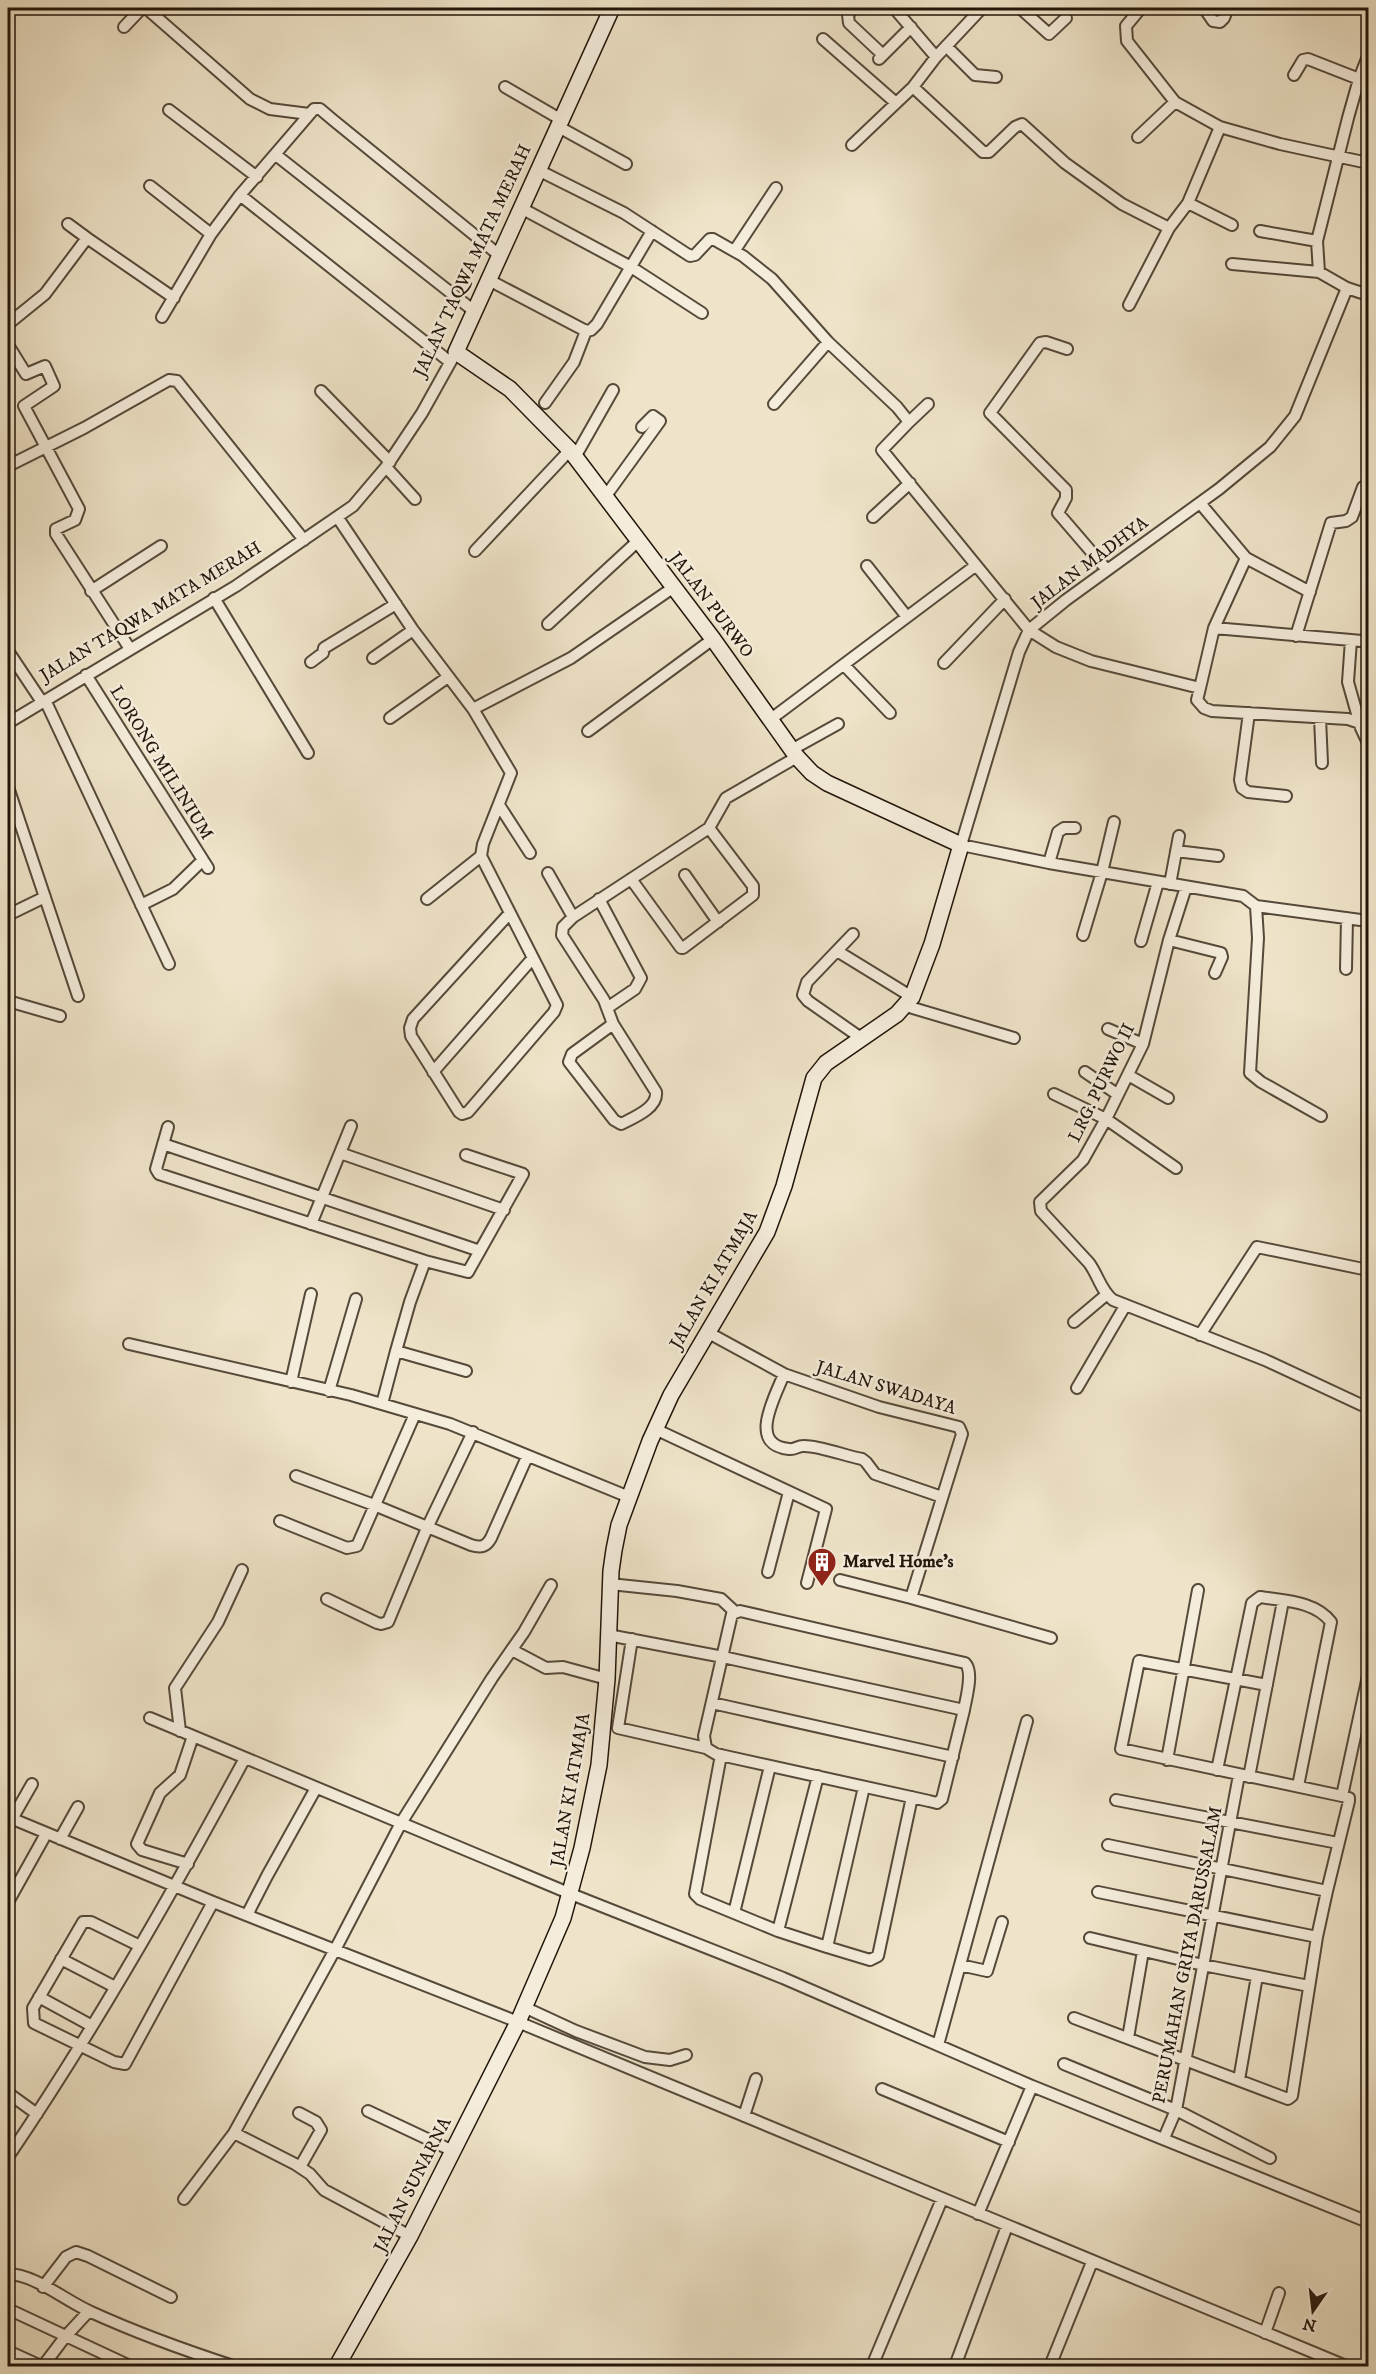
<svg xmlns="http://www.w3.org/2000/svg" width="1376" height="2374" viewBox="0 0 1376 2374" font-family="'IM FELL DW Pica',serif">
<rect width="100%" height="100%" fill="#efe4c9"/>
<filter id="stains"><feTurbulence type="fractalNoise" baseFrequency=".00333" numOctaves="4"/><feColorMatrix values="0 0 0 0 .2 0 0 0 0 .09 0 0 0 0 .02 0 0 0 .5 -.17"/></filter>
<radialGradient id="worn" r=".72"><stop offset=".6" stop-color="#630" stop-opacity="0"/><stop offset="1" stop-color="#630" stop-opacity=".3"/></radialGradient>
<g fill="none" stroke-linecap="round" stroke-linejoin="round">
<g stroke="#55493a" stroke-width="14">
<path id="street" d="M146,8L250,99L270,109L309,114
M853,8L848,15L849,23L883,55
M894,8L936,57L982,8
M1020,8L1049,34L1066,18
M1141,8L1126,26L1127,41L1175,102L1220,127L1280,144L1368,163
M1204,8L1213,21L1220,22L1224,18L1228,8
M124,27L142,8
M823,39L896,103
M946,46L975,75L996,77
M1368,56L1359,79L1348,118L1317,241L1319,272L1347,288L1368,295
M879,59L911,27
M1294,75L1303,60L1308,59L1359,79
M505,87L560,119
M913,87L983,152H989L1015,127L1022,124L1065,163L1122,204L1169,228
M169,110L257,177
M557,126L626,164
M1220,127L1188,203L1232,225
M1138,137L1175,102
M852,145L913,87L936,57
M276,155L474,311
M538,170L624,213L690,256L695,255L710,239H713L743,256L772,279L828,342L897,407L909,422L882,450L1029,630L1056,647L1091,661L1200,688L1197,700L1204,708L1212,711L1348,719L1360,723
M150,186L211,234
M240,195L450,362
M521,208L631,267L702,313
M68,224L87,238
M1260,231L1317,241
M735,250L776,188
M1232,264L1319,272
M487,279L586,331L591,330L597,324L652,231
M1129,305L1169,228L1188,203
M162,317L211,234L240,195L314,109H320L333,120L499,255
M8,324L45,294L87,238L174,298
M8,345L26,374L45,366L54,386L24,406L79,509L75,520L56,529V534L130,649
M1067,349L1046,342L1040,343L990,413L1066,490V498L1058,513L1107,570
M321,391L390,462
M545,403L574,362L586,331
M774,404L828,342
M909,422L928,404
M575,457L613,390
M8,466L84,428L169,380L177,381L304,540
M386,467L415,499
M605,497L660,421L653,416L642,427
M1200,503L1246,558L1214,628L1200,688
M873,517L910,483
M338,518L413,630L473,709L511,773L483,844L481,856L557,1005L554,1012L468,1112L462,1114L459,1112L411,1036L410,1028L413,1019L509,914
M475,551L570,450
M1246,558L1310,592
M867,566L907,617
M91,591L161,546
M214,598L308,753
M548,624L638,541
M1214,628L1351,640L1361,641L1368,638
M1296,636L1331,523L1346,521L1352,517L1363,487
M1351,640L1348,682L1361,728L1368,743
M8,651L42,702
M373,658L413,630
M311,662L323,653L324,648L396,604
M944,663L1005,599
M844,665L890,713
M86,675L208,868
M45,700L169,964
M473,709L571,658L674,587
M1249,713L1240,780L1242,788L1248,792L1286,796
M390,718L448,677
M1320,718L1322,763
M771,719L975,566
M8,723L236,586L353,506L386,467L422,413L456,352
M588,731L713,639
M793,749L838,724
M8,787L78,996
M499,805L530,853
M1176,851L1218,856
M1049,863L1058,832L1064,828H1075
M548,873L573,917
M685,875L718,922
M631,879L681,948H683L753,895V886L709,828
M1170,884L1179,836
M1186,887L1169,940L1143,1044L1106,1119L1083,1160L1040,1202L1041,1211L1089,1263C1098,1275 1101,1291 1113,1300L1265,1360L1368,1408
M427,899L481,856
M599,899L641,978L635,989L607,1008
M141,905L173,889L203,860
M1256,906L1243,896L1049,863L961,845L1019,652L1029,630L1066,600L1219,489L1270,447L1295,416L1347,288
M1256,906L1258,938L1250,1073L1261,1082L1321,1116
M1256,906L1368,921
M8,915L45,897
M853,934L807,982L803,995L808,1001L861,1038
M1083,935L1102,872L1114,822
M1169,940L1221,953L1222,957L1215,973
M1141,941L1158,882
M837,951L912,997
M1346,969L1347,918
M8,1001L60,1016
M906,1006L1014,1038
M613,1024L572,1054L569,1062L614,1120L621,1124C633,1118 658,1108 656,1092L613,1024L604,1000L562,935L563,927L573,917L709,828L726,798L797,757
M1108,1029L1143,1044
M433,1072L532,959
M1085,1072L1117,1094
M1128,1075L1168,1098
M1054,1094L1106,1119L1176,1168
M168,1127L156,1169L159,1174L425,1261
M163,1144L480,1251
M340,1153L504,1210
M311,1224L351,1126
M1074,1322L1106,1295
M707,1332L784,1374L879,1407L959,1427L962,1434L911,1598
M1200,1335L1257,1247L1368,1270
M129,1344L351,1395L450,1424L629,1497
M396,1351L410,1302L425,1261L468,1272L523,1174L466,1155
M784,1374C775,1397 747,1445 789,1449C794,1450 798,1446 803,1446C817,1445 846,1456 862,1459L866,1462L875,1474L942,1497
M291,1382L311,1294
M1077,1388L1125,1306
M329,1391L356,1299
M382,1404L396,1351L466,1371
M655,1429L826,1509L807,1583
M296,1476L374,1505L471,1545C481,1548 486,1547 491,1538L527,1457
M280,1521L347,1548L357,1546L415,1414
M768,1572L789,1492
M840,1580L911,1598L1051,1638
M610,1584L677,1591L721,1599L735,1612
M327,1599L377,1623L381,1624L388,1622L427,1528L473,1432
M608,1635L723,1657L964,1710L942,1799L937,1803L929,1801L716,1754L706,1748L704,1736L732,1614L740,1611L965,1663C974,1672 966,1698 964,1710
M632,1639L618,1728L706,1748
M512,1650L546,1668L563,1667L607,1679
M1267,1685L1139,1661L1121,1749L1342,1796L1368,1676
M712,1703L953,1757
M150,1718L571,1894L783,1978L1032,2086L1368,2222
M180,1731L175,1688L218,1622L242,1570
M721,1755L695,1894L700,1899L778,1931
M1167,1760L1198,1590
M1217,1770L1252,1603L1260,1597C1285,1601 1315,1601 1331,1622L1298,1786
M818,1776L778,1931L827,1947L864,1787
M1249,1777L1283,1601
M1116,1800L1338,1843
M8,1817L213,1902L518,2022L1346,2366
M12,1819L32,1784
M60,1839L78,1807
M1108,1845L1327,1891L1349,1801V1798L1342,1796
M188,1864L142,1850L137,1844L160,1793L180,1775L193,1736
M1098,1892L1317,1937L1327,1891
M8,1902L46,1834
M734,1913L770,1766
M247,1915L267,1876L316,1788
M1090,1938L1203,1965L1309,1986
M140,1946L91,1922H83L33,2008L34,2023L114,2062L125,2064L213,1902
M827,1947L870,1960L878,1956L912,1797
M61,1959L115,1987
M960,1965L987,1971L1002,1922
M39,1997L92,2026
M524,2007L576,2031L645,2057L670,2060L686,2055
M1074,2018L1288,2099L1292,2096L1317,1937
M1128,2038L1143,1951
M938,2045L1027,1721
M1064,2064L1176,2110L1270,2158
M1239,2080L1257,1976
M882,2089L1009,2142
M8,2093L37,2114
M368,2111L453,2151
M299,2113L316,2122L321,2130L300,2167
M744,2116L756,2079
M1164,2138L1176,2110L1239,1775
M8,2157C95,2029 172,1894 245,1758
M184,2199L234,2133
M978,2214L1032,2086
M410,2236L324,2190L310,2174L295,2164L234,2133L337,1946L401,1823L492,1678L524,1632L551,1585
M8,2274C34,2274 66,2301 91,2312C137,2333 184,2350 233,2366
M43,2287L66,2257L76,2252L88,2256L171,2297
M8,2309L130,2366
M1265,2333L1279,2293
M8,2351L41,2366
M43,2366L65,2337L89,2311
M872,2366L942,2199
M955,2366L1007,2226
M1050,2366L1092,2262"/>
</g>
<g stroke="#22150a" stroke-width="18">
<path id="secondary" d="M337,2366L410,2236L518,2022L563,1918L582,1848L599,1765L607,1679L611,1571L614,1550L619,1525L650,1441L671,1395L767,1232L784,1186L814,1078L826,1063L897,1014L912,997L932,944L961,845L827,783L812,773L797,757L713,639L570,450L510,389L456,352L612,8"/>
</g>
<use href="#street" stroke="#f5eddc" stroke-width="10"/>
<use href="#secondary" stroke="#f5eddc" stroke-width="15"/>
</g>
<defs>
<g id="building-pin" transform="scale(1.5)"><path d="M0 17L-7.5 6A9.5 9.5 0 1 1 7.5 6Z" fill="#8f2418" stroke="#f5eddc"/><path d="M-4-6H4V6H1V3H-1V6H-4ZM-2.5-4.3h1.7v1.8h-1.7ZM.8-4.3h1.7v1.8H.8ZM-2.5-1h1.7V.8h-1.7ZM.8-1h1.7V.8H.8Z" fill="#fff"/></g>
</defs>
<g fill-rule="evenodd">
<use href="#building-pin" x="822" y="1562"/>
</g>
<g text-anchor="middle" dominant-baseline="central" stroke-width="5" stroke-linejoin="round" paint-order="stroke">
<g font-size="18" fill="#22150a" stroke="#f5eddc">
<text transform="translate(473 261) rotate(-65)">JALAN TAQWA MATA MERAH</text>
<text transform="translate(1090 563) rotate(-37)">JALAN MADHYA</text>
<text transform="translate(711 605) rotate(53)">JALAN PURWO</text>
<text transform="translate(151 612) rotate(-31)">JALAN TAQWA MATA MERAH</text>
<text transform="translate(161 763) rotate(58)">LORONG MILINIUM</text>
<text transform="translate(1102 1083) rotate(-64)">LRG. PURWO II</text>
<text transform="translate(714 1280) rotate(-60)">JALAN KI ATMAJA</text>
<text transform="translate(886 1388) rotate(17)">JALAN SWADAYA</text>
<text transform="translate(571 1790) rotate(-80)">JALAN KI ATMAJA</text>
<text transform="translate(1188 1955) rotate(-79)">PERUMAHAN GRIYA DARUSSALAM</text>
<text transform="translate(413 2185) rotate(-63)">JALAN SUNARNA</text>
</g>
<g font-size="18" font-weight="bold" fill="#22150a" stroke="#f5eddc" text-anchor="start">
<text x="843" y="1562">Marvel Home's</text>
</g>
</g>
<rect width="1376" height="2374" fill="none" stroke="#efe4c9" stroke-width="30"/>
<rect x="9" y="9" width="1358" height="2356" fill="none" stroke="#22150a" stroke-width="3"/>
<rect x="15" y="15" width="1346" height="2344" fill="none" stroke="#22150a" stroke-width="1.5"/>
<g transform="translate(1313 2311) rotate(194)" stroke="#f5eddc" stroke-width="4.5" paint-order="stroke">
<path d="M0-4.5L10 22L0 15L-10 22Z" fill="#22150a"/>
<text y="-9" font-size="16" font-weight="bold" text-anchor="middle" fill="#22150a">N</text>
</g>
<rect width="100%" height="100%" filter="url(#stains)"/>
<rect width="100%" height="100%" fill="url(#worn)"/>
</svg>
